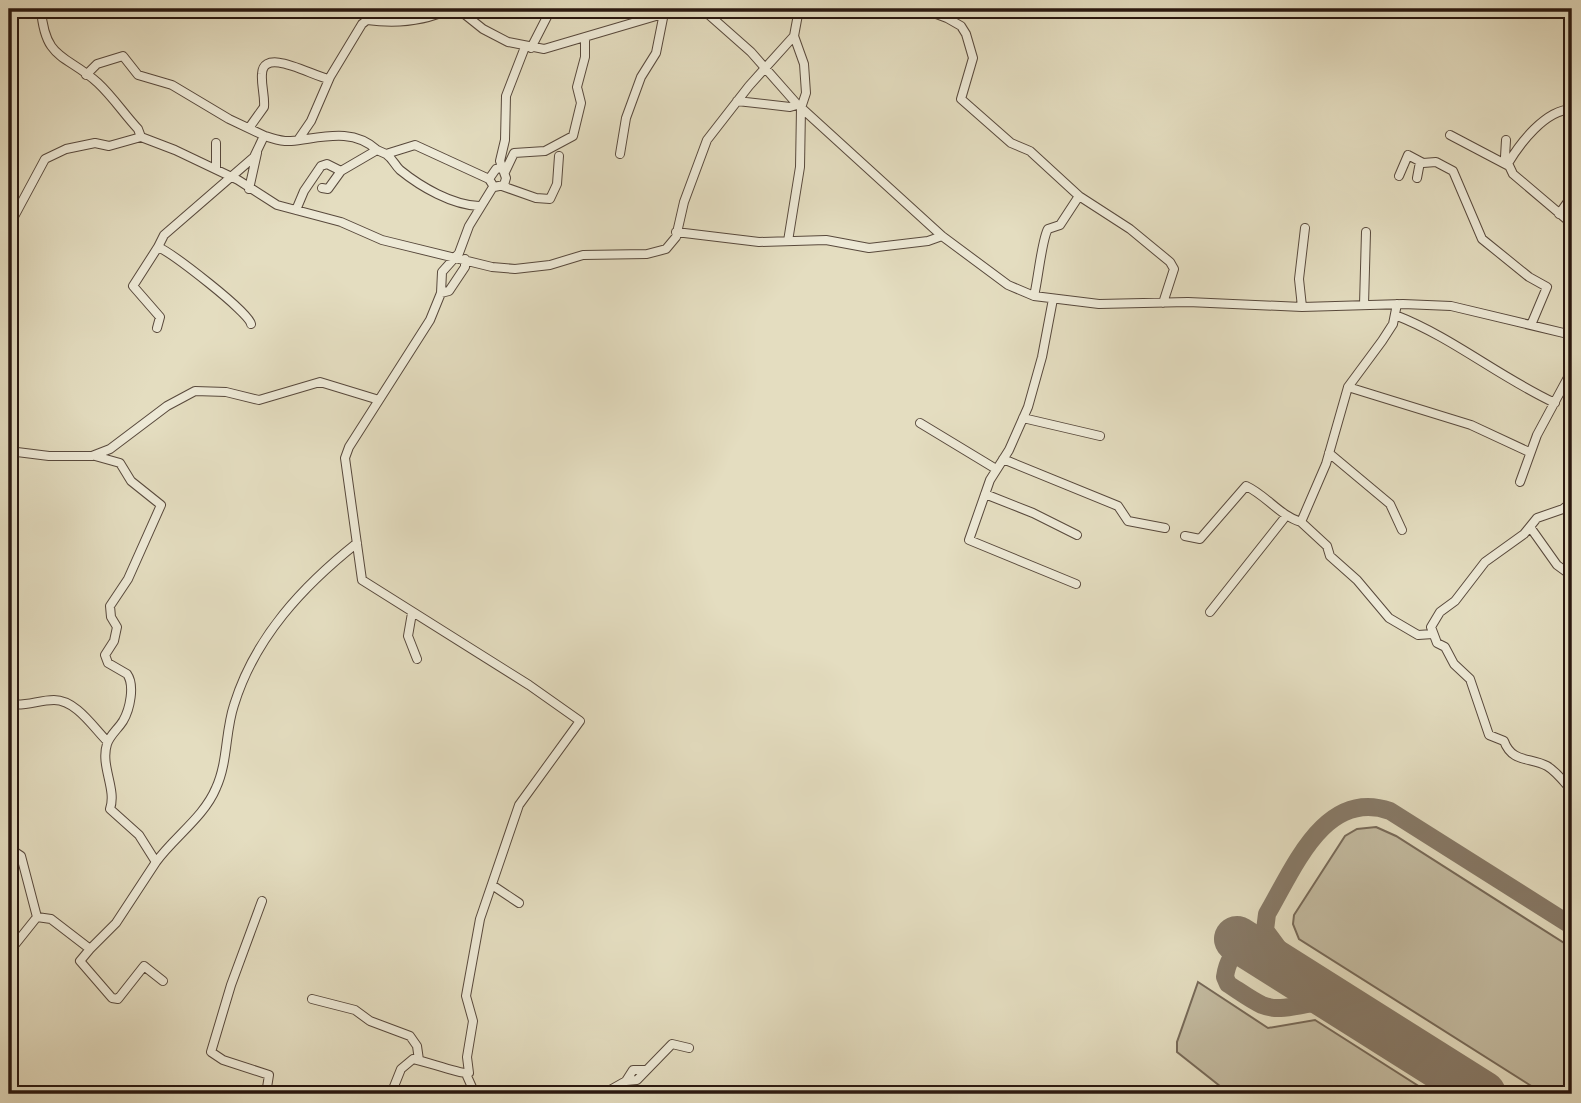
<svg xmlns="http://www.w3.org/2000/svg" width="1581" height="1103" viewBox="0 0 1581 1103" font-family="Cardo,serif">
<rect width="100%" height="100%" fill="#e4ddc0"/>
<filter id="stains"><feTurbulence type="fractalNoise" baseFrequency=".00286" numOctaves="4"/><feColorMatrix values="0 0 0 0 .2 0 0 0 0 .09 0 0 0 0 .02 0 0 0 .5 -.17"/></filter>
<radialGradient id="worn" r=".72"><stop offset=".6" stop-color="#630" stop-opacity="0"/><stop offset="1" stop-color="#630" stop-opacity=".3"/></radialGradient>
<path fill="#c4bca2" stroke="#776a59" stroke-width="2" d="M1376,827L1396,836L1572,948V1094H1544L1299,939L1293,924L1294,915L1345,836L1357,829Z
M1198,982L1268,1028L1315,1020L1431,1094H1230L1177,1052V1042Z"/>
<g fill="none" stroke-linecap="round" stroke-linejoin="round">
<path stroke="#877a68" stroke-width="18" d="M1279,949L1265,930L1267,914C1294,868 1325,788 1390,811L1572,926
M1300,978L1279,949C1252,939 1229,946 1225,977L1228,984C1239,991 1251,1000 1262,1005C1286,1015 1313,996 1341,1005"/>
<path stroke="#877a68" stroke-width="46" d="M1237,939L1483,1094"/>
<g stroke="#58493c" stroke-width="10">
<path id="minor" d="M41,9C45,61 66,54 98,83C113,97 124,114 138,129L141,137
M458,9L483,29L508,42L544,49L673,11L708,14L751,52L796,103L942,236L1008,285L1034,296L1099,304L1188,302L1302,307L1403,304L1451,306L1572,335
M923,9L947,18L961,26L966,34L973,58L961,99L1011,143L1030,151L1079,196L1060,225L1048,229C1042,238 1038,280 1034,296
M708,14L725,9
M531,48L551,9
M86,75L97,64L123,56L138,75L172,85L229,119L265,136
M737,101L790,107L797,105
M249,128L264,107C265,96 261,85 262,74C263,46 314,77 329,79
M1450,135L1507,165C1520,143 1545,110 1572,109
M298,140L311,121L330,77L362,24L367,20C396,24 423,22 450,9
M1506,140L1505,157L1513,174L1572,224
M386,154C393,159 394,164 400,170C421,187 452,205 479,206
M620,154L626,118L641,77L656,53L664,13
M501,168L496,169L489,179L494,187L504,185L506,178L500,161L505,140L506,96L525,47
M216,169V143
M505,172L514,153L545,151L573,136L581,103L577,87L585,57V38
M1399,176L1408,155L1423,163L1436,162L1453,171L1482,239L1529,277L1547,287L1531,325
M1417,178L1420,162
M502,186L536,198L550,199L557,184L559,156
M322,188L328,189L341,171L377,150L386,154L415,145L489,179
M249,189L257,153
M1079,196L1130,229L1170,262L1174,269L1163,303
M296,210L304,191L321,166L327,164L341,171
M1559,214L1572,196
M9,226L45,159L66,149L95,143L109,146L141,137L175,150L238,180L277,205L341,222L382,240L492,267L515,269L550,265L583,255L647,254L666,249L676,237L684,202L707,140L749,86L794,36L799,9
M676,232L759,242L826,240L869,248L928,241L942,236
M788,241L800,167L801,108L806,93L804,64L794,36
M158,247L164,235L254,157L264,136C273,138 281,142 291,141C321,138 352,127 377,150
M441,293L449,291L465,267V259
M1053,299L1042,357L1028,407L1009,450L990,480L969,540L1076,584
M1364,305L1366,232
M1302,307L1299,279L1305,228
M1395,315C1452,337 1499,377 1555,403
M157,328L160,317L133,286L158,247C172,253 249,312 251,324
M1348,387L1471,425L1529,452
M379,400L349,447L345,458L362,580L529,685L580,721L519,805L480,919L466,996L473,1021L467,1057L469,1073C463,1075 425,1061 413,1059L401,1069L391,1094
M1023,418L1100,436
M920,423L996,469
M9,451L49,456H92L110,449L167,406L195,391L226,392L259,400L320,382L379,400L430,320L441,293L442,272L459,253L469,226L493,187
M1329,453L1390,504L1402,530
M1003,459L1118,506L1128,521L1165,528
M1520,482L1537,435L1572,370
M985,494L1033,513L1077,535
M1572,502L1563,509L1537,518L1524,534L1485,562L1455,601L1440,612L1431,627L1437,643L1445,647L1454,664L1470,679L1489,735L1504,741C1512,763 1530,757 1547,766C1556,771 1565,783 1572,791
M1301,522L1327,546L1330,556L1357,580L1389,618L1418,635L1433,634
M1530,527L1557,565L1572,576
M1185,536L1200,539L1246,486C1266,495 1280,516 1301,522L1326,464L1348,387L1382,341L1393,324L1397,304
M1210,612L1286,516
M412,613L408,636L417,659
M9,704C26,707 38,700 54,700C76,700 93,727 107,741
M9,848L21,856L37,917L9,952
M156,862C174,837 204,817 216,788C228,762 225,732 234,705C255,637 303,586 357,543
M492,885L519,903
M262,901L231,985L211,1052L223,1060L269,1075L266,1094
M37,917L51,919L90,949L80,961L112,998L118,999L144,966L163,981
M90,949L116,923L156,862L139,835L110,809C117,789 100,766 107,744C110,735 118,729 123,721C130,709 135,685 127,674L108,663L105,655L114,641L117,627L111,617L110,606L128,579L161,505L131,481L120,463L95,456
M312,999L355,1010L370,1021L410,1036L417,1046L419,1060
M467,1076L475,1094
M626,1081L633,1070H645
M603,1094L626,1081L637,1080L672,1044L689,1048"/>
</g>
<use href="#minor" stroke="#ede9d6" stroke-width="8"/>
</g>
<rect width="1581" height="1103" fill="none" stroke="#e4ddc0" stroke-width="35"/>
<rect x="10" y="10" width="1560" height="1082" fill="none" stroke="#2a1810" stroke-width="3.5"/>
<rect x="18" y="18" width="1546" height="1068" fill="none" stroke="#2a1810" stroke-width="2"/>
<rect width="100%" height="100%" filter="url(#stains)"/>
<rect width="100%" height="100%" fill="url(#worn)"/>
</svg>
